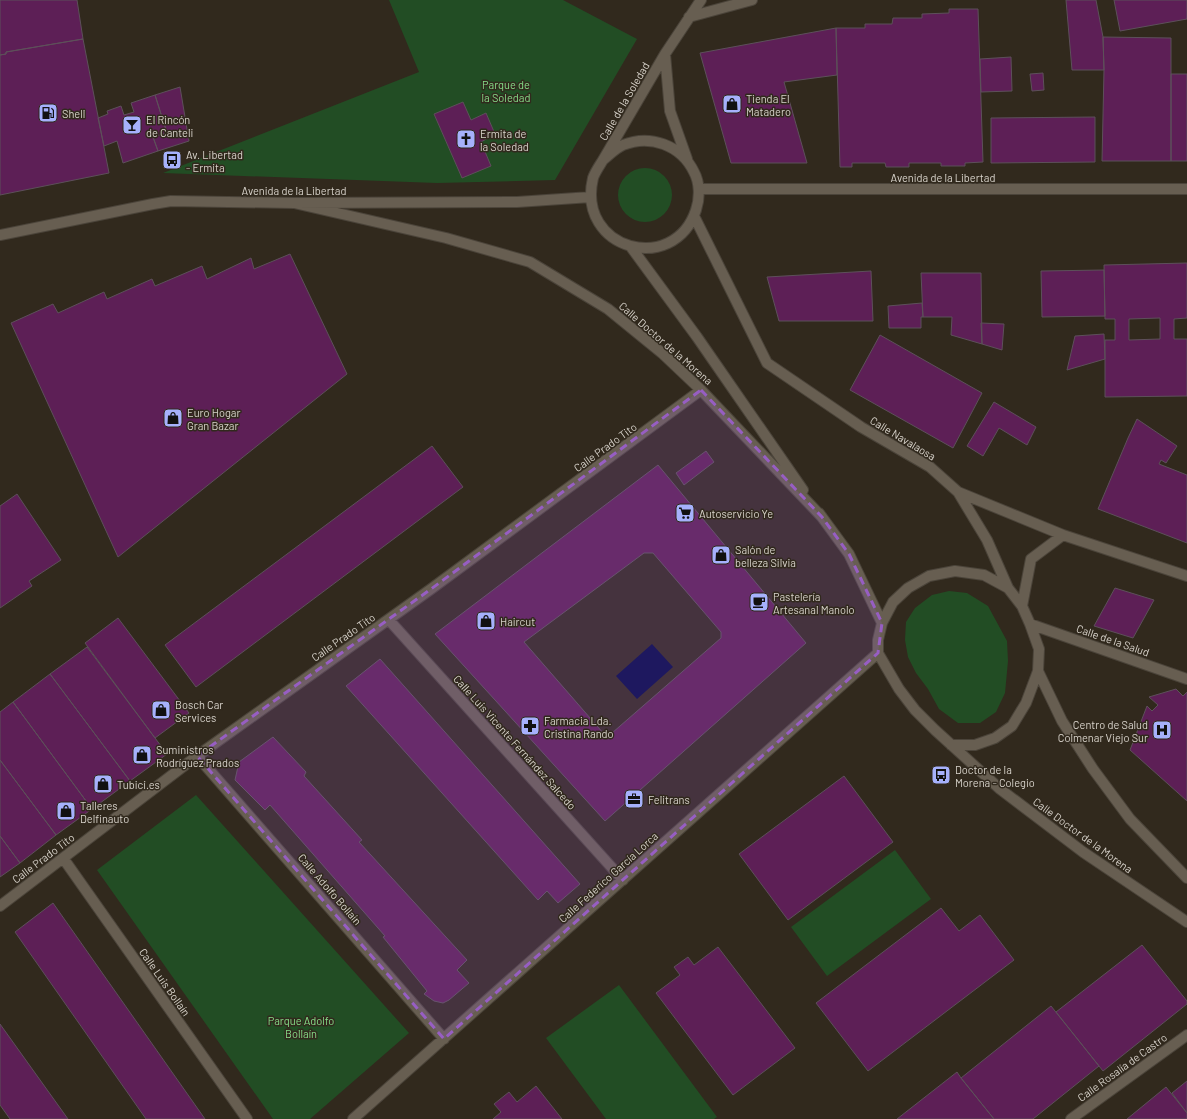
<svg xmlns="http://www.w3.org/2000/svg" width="1187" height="1119" viewBox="0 0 1187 1119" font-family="Barlow,sans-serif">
<rect width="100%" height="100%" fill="#31291d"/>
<path fill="#224d24" d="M389,0H563L637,39L555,180L437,183L163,173L419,72Z
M618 195a27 27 0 1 1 54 0a27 27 0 1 1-54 0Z
M949,591L967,593L988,606L1007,641L1008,661L1005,693L996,712L980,723H958L939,709L928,689L916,673L908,657L905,640L906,622L915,608L932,595Z
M196,795L409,1033L310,1119H273L97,870Z
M895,850L931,899L827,976L791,927Z
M619,985L717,1117L714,1119H606L546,1038Z"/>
<path fill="#000746" d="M652,644L673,667L637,699L616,676Z"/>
<path fill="#5d1f56" stroke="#5d505a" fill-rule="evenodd" d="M0,0H77L83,39L6,52V54L0,55Z
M1066,0H1096L1103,37L1104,70H1072Z
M1114,0H1187V19L1120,31Z
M949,9H978L983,162L965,163V166H941V163H909V167H886L885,163H852V167H840L836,28H865V24H892L893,18H922V14L949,13Z
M836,28L837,75L784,82L807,163H731L700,53Z
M1103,37L1171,38V161H1102L1104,70Z
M83,39L109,173L0,195V55L6,54V52Z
M1011,57L1012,91L981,92L980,59Z
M1043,73L1044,90L1032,91L1030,74Z
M1171,74H1187V161H1171Z
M180,87L189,141L158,151L153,137L167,133L155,95Z
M155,95L167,133L153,137L158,151L123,163L117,141L104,146L98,118L108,114L107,111L121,106L124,115L134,112L131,103Z
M463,102L471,120L486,113L495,134L481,142L491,166L462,178L434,114Z
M1095,117V162L991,163V118Z
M290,254L347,374L118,557L11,323L53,304L58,313L104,292L107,299L152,279L155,286L202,266L207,279L251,258L254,269Z
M1187,263V318L1174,319V339H1187V396L1105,397V340H1115V319H1105L1104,265ZM1160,318V339L1129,340V319Z
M1104,270L1105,316L1042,317L1041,271Z
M871,271L873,321H779L767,277Z
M921,273H981L982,344L951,335L952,317H923Z
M922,303L923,317H921V328H889L888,306Z
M981,323L1004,324L1002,350L982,344Z
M1104,334L1105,359L1067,370L1075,336Z
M880,335L982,393L953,448L850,390Z
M994,402L1036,427L1027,445L999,428L983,456L967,446Z
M1137,419L1177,446L1166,463L1161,460L1159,464L1187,475V543L1098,509L1128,438Z
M432,446L463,487L196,687L165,645Z
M706,451L714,462L684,485L676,473Z
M658,465L806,643L605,821L435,634ZM644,553H653L721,632V638L612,733L604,734L524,642Z
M17,494L61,560L29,581L32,586L0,608V506Z
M1115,588L1154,600L1133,638L1094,626Z
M118,618L189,713L155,738L85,643Z
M87,647L167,754L130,781L50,674Z
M380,659L580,884L558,903L547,891L538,900L346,686Z
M50,674L130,781L92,809L13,702Z
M1176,689L1183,696L1187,692V801L1130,750L1147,706L1152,711L1158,705L1149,697Z
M13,702L92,809L56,835L0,760V712Z
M273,737L306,772L304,776L362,840L359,842L467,960L457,970L469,983L449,1000L443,1003L434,1001L424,994L427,991L383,937L385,936L270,805L265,810L235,780L239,762Z
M0,760L56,835L20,863L0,836Z
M844,776L893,842L788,920L739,854Z
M0,836L20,863L0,877Z
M53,903L205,1119H146L15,932Z
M941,908L959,931L980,915L1014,960L868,1071L816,1003Z
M1142,945L1187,1001V1004L1103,1071L1056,1012Z
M718,947L795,1048L733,1095L656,993L680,975L674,967L688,957L694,965Z
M1051,1006L1099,1066L1033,1119H994L961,1078Z
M0,1024L68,1119H10L0,1105Z
M957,1072L961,1078L994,1119H897Z
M1187,1081V1113L1172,1093Z
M536,1086L562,1119H493L501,1112L494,1104L509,1092L517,1102Z
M1166,1087L1187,1113V1119H1127Z"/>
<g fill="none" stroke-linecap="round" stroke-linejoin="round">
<g stroke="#4b443a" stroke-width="12">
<path id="minor" d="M689,17L752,0
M665,54L670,111L687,159
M603,160C609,155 616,148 623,145C650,134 681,145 694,172C700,183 700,198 696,210C674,276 576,250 593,178C595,172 600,165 603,160L665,54L701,0
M699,189H1187
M294,203L446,238L530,262L608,309L662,353L701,390L822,517
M694,216L767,363L861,427L930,467L958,492L1063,535L1187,576
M0,235L153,204L171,201L294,203L517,202L591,197
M631,247L697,337L803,490
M958,492L987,540L1008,588
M819,513L849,554L882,623
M1022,606L1031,559L1063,535
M389,620L623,880
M1030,624L1187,679
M1038,671L1062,721L1093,769L1130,819L1187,878
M951,745H975L995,738L1012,726L1026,703L1038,671L1039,649L1030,624L1022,606L1008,588L984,575L955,571L929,576L908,588L893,602L882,623L878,640V653L899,689L915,710L935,730L1000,789L1083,852L1187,922
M197,756L444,1039
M63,858L247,1119
M0,906L197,756L431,589L701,390
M353,1119L878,653
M1071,1119L1187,1035"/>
</g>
<use href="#minor" stroke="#675e51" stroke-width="10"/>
</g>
<path fill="#975ec3" fill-opacity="0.2" stroke="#975ec3" stroke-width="3" stroke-dasharray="8 5" stroke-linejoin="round" d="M701,390L822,517L849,554L882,623L878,653L444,1039L197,756L431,589Z"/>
<defs>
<g id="shop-square" transform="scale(1)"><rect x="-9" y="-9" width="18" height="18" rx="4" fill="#a6b1fc" stroke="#31291d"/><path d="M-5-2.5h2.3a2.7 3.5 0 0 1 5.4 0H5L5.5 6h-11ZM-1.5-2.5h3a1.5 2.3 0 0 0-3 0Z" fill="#111"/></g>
<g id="fuel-square" transform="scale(1)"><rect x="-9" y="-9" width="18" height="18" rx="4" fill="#a6b1fc" stroke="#31291d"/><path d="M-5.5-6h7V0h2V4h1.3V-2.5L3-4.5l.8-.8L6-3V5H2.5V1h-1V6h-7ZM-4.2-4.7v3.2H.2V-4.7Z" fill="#111"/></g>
<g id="bar-square" transform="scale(1)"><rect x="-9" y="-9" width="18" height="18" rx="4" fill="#a6b1fc" stroke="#31291d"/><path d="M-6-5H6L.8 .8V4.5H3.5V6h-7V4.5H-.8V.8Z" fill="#111"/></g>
<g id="church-square" transform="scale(1)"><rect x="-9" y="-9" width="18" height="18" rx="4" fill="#a6b1fc" stroke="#31291d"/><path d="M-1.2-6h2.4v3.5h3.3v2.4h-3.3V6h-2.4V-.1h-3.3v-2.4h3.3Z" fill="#111"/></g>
<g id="bus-square" transform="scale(1)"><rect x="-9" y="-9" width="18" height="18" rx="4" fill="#a6b1fc" stroke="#31291d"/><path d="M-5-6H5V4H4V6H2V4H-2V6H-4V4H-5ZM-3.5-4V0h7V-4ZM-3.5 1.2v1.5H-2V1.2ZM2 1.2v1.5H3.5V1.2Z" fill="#111"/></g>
<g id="supermarket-square" transform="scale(1)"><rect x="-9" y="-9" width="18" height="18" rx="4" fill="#a6b1fc" stroke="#31291d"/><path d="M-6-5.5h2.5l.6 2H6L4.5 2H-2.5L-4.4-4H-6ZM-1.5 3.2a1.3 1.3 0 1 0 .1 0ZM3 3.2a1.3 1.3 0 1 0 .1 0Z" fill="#111"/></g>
<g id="cafe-square" transform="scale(1)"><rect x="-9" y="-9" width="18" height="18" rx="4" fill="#a6b1fc" stroke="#31291d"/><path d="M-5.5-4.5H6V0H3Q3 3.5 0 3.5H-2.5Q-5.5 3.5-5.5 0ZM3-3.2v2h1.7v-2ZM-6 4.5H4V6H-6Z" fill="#111"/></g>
<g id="pharmacy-square" transform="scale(1)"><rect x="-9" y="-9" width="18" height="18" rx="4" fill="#a6b1fc" stroke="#31291d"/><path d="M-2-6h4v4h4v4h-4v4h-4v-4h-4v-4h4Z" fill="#111"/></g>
<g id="hospital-square" transform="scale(1)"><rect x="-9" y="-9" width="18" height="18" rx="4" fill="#a6b1fc" stroke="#31291d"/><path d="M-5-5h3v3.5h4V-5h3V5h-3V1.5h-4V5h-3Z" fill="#111"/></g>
<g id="office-square" transform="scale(1)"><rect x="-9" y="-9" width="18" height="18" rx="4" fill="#a6b1fc" stroke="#31291d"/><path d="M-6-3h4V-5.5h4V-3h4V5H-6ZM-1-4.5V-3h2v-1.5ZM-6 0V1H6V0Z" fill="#111"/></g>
</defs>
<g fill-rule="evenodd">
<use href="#shop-square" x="732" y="104"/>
<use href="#fuel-square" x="48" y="113"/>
<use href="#bar-square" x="132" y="125"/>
<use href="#church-square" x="466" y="139"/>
<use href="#bus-square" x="172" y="160"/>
<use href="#shop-square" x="173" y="418"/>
<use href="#supermarket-square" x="685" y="513"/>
<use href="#shop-square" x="721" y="555"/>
<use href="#cafe-square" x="759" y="602"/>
<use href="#shop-square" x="486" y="621"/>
<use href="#shop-square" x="161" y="710"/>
<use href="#pharmacy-square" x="530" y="726"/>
<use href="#hospital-square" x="1162" y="730"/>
<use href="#shop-square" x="142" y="755"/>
<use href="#bus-square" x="941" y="775"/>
<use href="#shop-square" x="103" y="784"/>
<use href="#office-square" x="634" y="799"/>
<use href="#shop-square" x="66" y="811"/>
</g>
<g text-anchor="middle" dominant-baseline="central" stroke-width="3" stroke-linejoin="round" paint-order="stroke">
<g font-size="11" fill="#86de89" stroke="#31291d">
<text x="506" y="84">Parque de<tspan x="506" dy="13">la Soledad</tspan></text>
<text x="301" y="1020">Parque Adolfo<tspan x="301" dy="13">Bollaín</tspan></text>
</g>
<g font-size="11" fill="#d8d3cb" stroke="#31291d" text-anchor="start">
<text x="746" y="98">Tienda El<tspan x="746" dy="13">Matadero</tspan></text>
<text x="62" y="113">Shell</text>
<text x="146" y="119">El Rincón<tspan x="146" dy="13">de Canteli</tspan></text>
<text x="480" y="133">Ermita de<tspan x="480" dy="13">la Soledad</tspan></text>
<text x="186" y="154">Av. Libertad<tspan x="186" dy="13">- Ermita</tspan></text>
<text x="187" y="412">Euro Hogar<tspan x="187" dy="13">Gran Bazar</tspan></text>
<text x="699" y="513">Autoservicio Ye</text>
<text x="735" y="549">Salón de<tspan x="735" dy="13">belleza Silvia</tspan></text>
<text x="773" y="596">Pastelería<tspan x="773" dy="13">Artesanal Manolo</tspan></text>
<text x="500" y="621">Haircut</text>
<text x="175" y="704">Bosch Car<tspan x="175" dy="13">Services</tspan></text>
<text x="544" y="720">Farmacia Lda.<tspan x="544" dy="13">Cristina Rando</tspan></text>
<text x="1148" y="724" text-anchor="end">Centro de Salud<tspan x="1148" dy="13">Colmenar Viejo Sur</tspan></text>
<text x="156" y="749">Suministros<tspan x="156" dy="13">Rodríguez Prados</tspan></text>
<text x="955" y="769">Doctor de la<tspan x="955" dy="13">Morena - Colegio</tspan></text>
<text x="117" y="784">Tubici.es</text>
<text x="648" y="799">Felitrans</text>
<text x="80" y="805">Talleres<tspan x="80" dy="13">Delfinauto</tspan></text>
</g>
<g font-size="11" fill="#d8d3cb" stroke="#31291d">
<text transform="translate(624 101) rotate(-60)">Calle de la Soledad</text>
<text x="943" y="177">Avenida de la Libertad</text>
<text x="294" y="190">Avenida de la Libertad</text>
<text transform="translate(666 343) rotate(41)">Calle Doctor de la Morena</text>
<text transform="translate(903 438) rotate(31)">Calle Navalaosa</text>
<text transform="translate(605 447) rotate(-36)">Calle Prado Tito</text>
<text transform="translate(343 637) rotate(-35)">Calle Prado Tito</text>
<text transform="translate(1113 640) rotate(19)">Calle de la Salud</text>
<text transform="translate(515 742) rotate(48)">Calle Luis Vicente Fernández Salcedo</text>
<text transform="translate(1083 835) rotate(36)">Calle Doctor de la Morena</text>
<text transform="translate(43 858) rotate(-37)">Calle Prado Tito</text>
<text transform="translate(608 877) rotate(-42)">Calle Federico García Lorca</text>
<text transform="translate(330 889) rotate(49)">Calle Adolfo Bollaín</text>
<text transform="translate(165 982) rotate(55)">Calle Luis Bollaín</text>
<text transform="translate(1122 1067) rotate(-36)">Calle Rosalía de Castro</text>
</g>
</g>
</svg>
